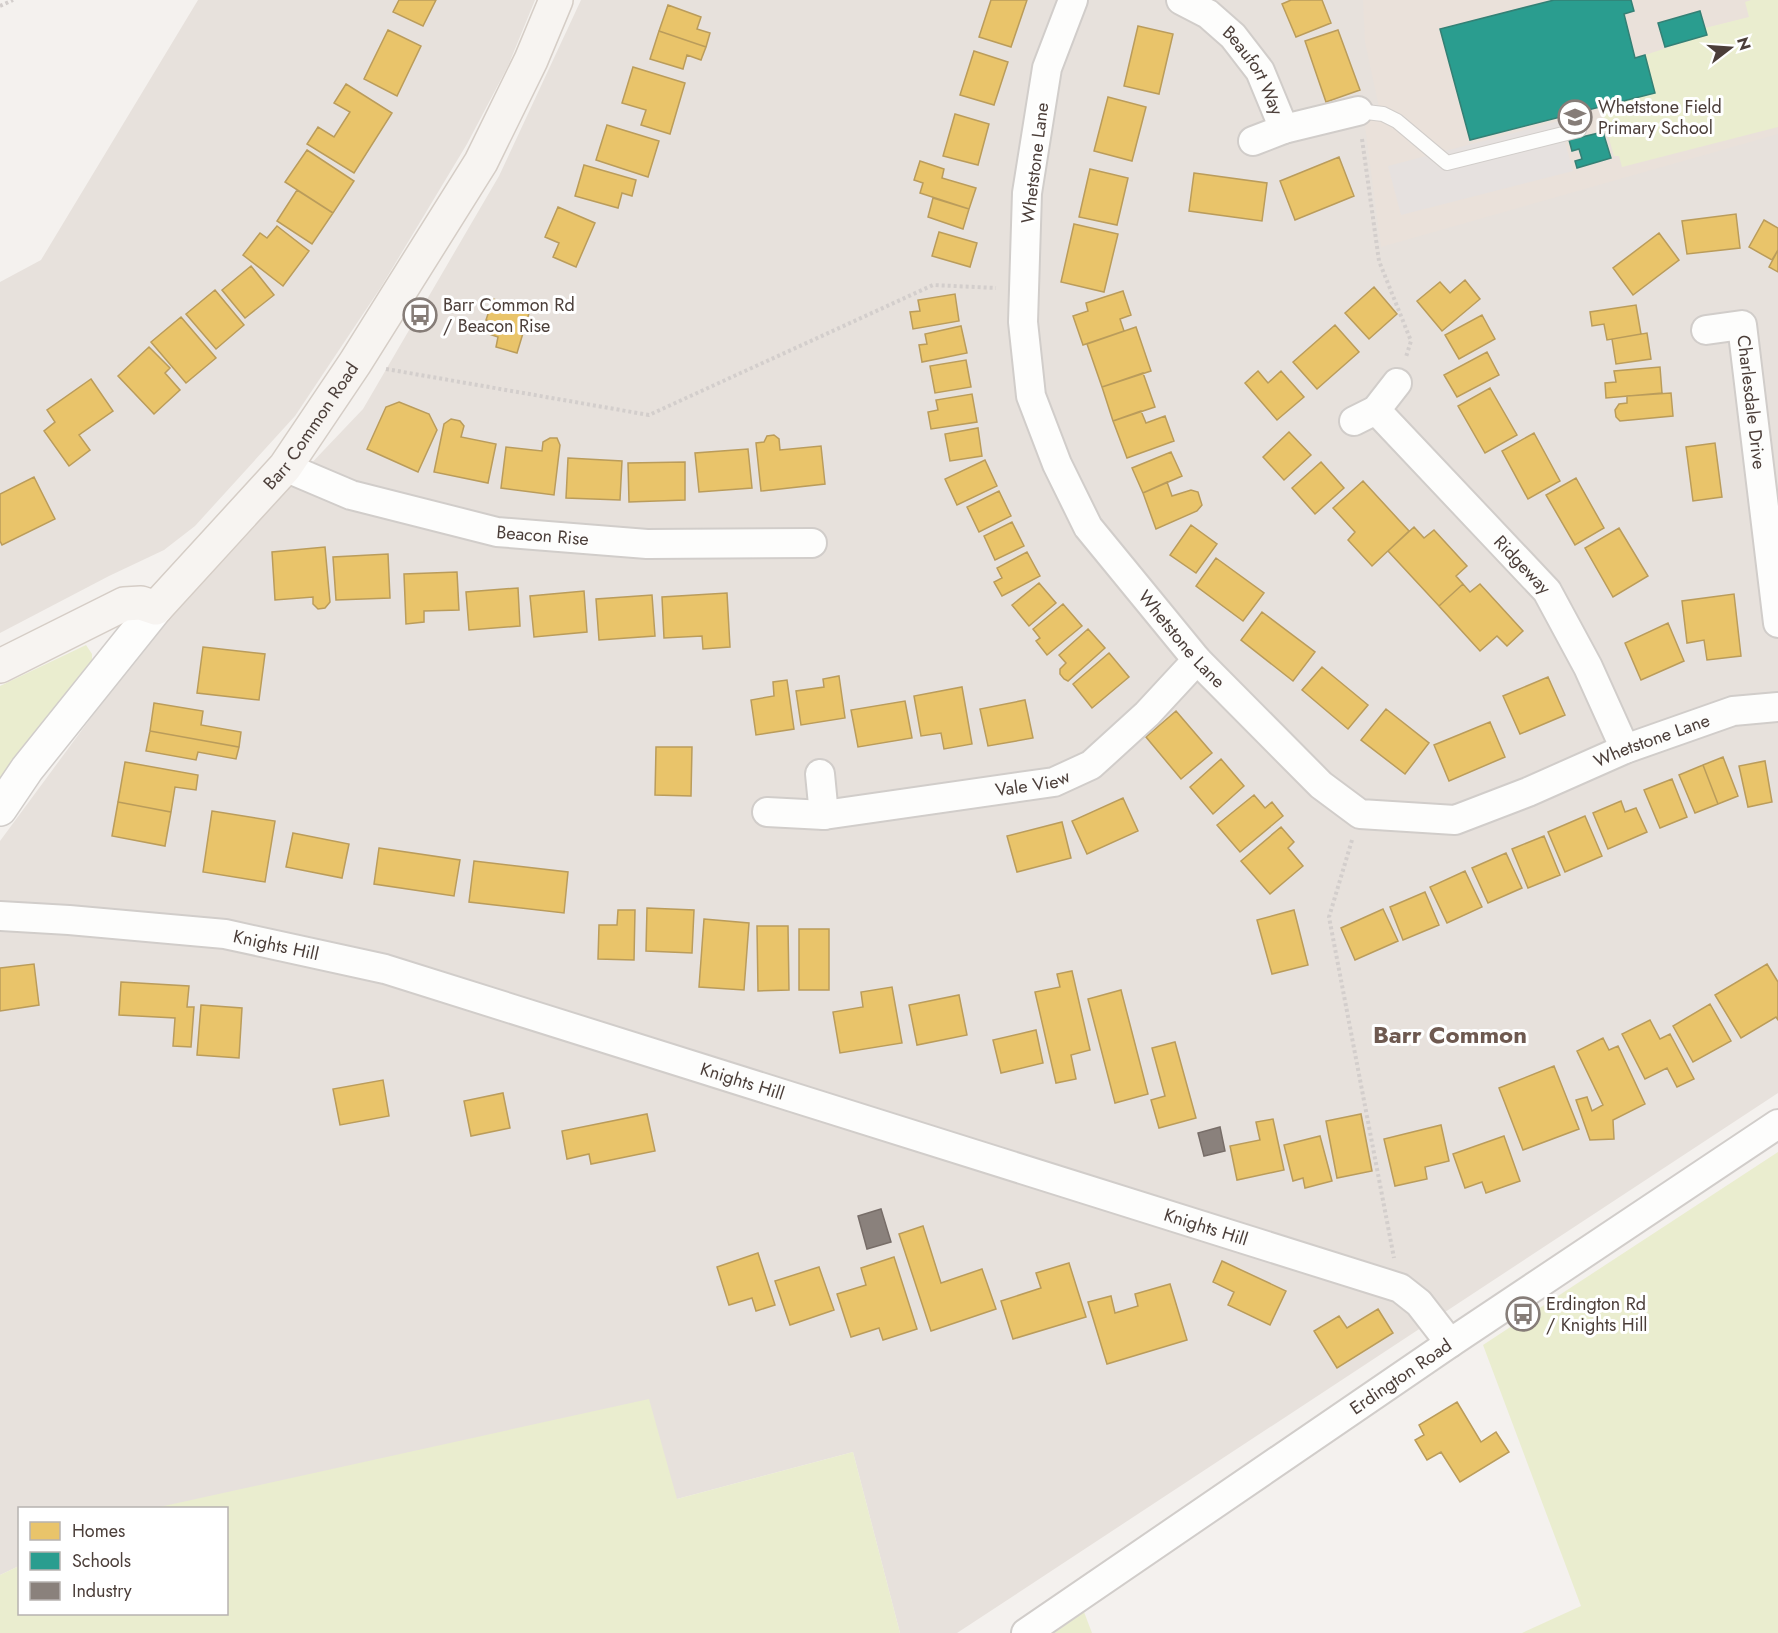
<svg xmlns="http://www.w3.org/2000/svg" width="1778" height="1633" viewBox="0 0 1778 1633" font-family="Jost,sans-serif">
<rect width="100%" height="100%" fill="#f4f1ee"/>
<path fill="#e7e1dc" d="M198,0H535L508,66L467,144L381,287L295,416L195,526L164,550L109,576L0,633V282L41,260Z
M581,0H1778V1093L957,1633H900L853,1452L677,1499L155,1508H20L19,1566L0,1575V841L166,616L363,409L499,176Z"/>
<path fill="#eae1da" d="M1363,0H1778V134L1381,247L1365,126L1379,107L1365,42Z"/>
<path fill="#eaedcf" d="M1751,0H1778V127L1622,167L1619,156H1614L1600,107L1655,93L1645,55L1706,35L1705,28L1749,17L1745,2Z
M86,645L92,654V662L0,781V686Z
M1778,1152V1633H1522L1581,1606L1483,1345Z
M649,1399L677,1499L853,1452L900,1633H0V1575L19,1566L20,1614H226V1508H155Z
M1084,1612L1092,1633H1054Z"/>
<path fill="#e6e1df" d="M1559,121L1573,171L1401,215L1388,166Z"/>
<path fill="#e9c46a" stroke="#ba9c5b" stroke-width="1.5" d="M399,0H436L423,26L393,12Z
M991,0H1027L1011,47L979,37Z
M1291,0H1322L1331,23L1296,37L1282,4Z
M668,5L701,17L697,29L710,33L706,47L659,31Z
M1138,26L1173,34L1159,94L1124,86Z
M388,30L421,46L397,96L364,79Z
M1338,30L1360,90L1326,102L1305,41Z
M659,31L706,47L701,60L687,55L683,69L650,59Z
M974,51L1008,62L994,105L960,95Z
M633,67L685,83L670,134L641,125L646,110L622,103Z
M346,84L392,113L354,173L307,144L318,127L334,137L350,112L334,103Z
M1108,97L1146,107L1132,161L1094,151Z
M955,114L989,124L978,165L943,156Z
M607,125L659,141L648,177L596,160Z
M307,150L354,181L333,213L285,182Z
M1339,157L1354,196L1295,220L1280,181Z
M920,161L944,169L942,178L976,188L969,209L920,193L923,183L914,180Z
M584,165L636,180L632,196L622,193L618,208L575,196Z
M1090,169L1128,178L1117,225L1079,217Z
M1194,173L1267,183L1262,221L1189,211Z
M297,190L333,213L312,244L277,221Z
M933,198L969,209L963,229L928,217Z
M558,207L595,223L576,267L553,257L559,243L545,237Z
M1736,214L1740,248L1687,254L1682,221Z
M1764,220L1778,228V250L1772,260L1749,247Z
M1074,224L1118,234L1104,292L1061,282Z
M277,226L309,251L283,286L243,255L260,233L267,238Z
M939,232L977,243L970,267L932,256Z
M1659,233L1679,260L1633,295L1613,268Z
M1778,250V272L1769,267Z
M251,266L274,295L245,318L222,290Z
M1465,280L1480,299L1442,331L1417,301L1440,282L1450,293Z
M1374,287L1397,314L1369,339L1345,313Z
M215,290L244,325L216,349L186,314Z
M1123,291L1131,315L1120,319L1124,331L1083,345L1073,316L1088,311L1086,303Z
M955,294L959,321L913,329L910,312L920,311L918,300Z
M493,299L530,310L517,353L496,347L498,337L489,334L493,322L486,320Z
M1636,305L1641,334L1607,340L1604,324L1592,326L1590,312Z
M1482,315L1495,339L1459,359L1445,335Z
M181,317L216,358L186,383L151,342Z
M1335,325L1359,352L1317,389L1293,362Z
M961,326L967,353L922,362L919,345L927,344L925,334Z
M1136,327L1151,371L1102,387L1087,344Z
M1647,333L1651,359L1616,364L1612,339Z
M149,347L170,368L165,373L180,390L154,414L118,376Z
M1487,352L1499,375L1457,397L1444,375Z
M966,360L971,387L935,393L930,366Z
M1660,367L1662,393L1606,398L1605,383L1616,382L1614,371Z
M1258,371L1268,383L1281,371L1304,397L1277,420L1245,383Z
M1143,373L1155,407L1113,421L1102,387Z
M91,379L113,411L79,435L90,450L69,466L44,431L55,422L47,410Z
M1490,388L1517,435L1485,453L1458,406Z
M1671,393L1673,416L1620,421L1616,417L1615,410L1619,404L1627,403V396Z
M972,394L977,422L931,429L928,412L938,410L936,400Z
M399,402L429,414L437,430L418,472L367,449L386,407Z
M1141,411L1146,423L1165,416L1174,441L1127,458L1113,421Z
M451,419L460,421L464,426L461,437L496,444L488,483L434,472L444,424Z
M978,428L982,456L950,461L945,434Z
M1289,432L1311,455L1284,480L1263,457Z
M1534,433L1560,481L1528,499L1502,451Z
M774,435L779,439L780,450L821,446L825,484L761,491L756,443L764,442L767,436Z
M550,438H557L560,445L554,495L501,488L506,447L542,451L543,442Z
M1715,443L1722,497L1693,501L1686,447Z
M748,449L752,488L699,492L695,453Z
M1171,452L1182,476L1143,493L1132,468Z
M568,458L622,461L620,500L566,498Z
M985,460L997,486L957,505L945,479Z
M685,462V500L629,502L628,463Z
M1321,462L1344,488L1315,514L1292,488Z
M34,477L55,519L2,545L0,541V494Z
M1576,478L1604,528L1575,545L1546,495Z
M1363,481L1409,531L1372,566L1348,540L1355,532L1333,508Z
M1167,482L1172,496L1191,490L1198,492L1202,505L1197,511L1156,529L1143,493Z
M999,491L1011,516L979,532L967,507Z
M1012,522L1024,546L995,560L984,536Z
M1191,525L1217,544L1196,573L1170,555Z
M1414,527L1424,538L1434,530L1467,566L1456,576L1463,584L1439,606L1388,551Z
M1619,528L1648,576L1613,597L1585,548Z
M325,547L330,602L325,608L318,609L313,604V597L275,600L272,552Z
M1027,552L1040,576L1002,596L994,582L1002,578L997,568Z
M388,554L390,598L336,600L333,557Z
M1216,558L1264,593L1243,621L1196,586Z
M457,572L459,610L424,611V622L406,624L404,574Z
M1039,583L1056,603L1029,626L1012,605Z
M1463,584L1470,592L1480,584L1523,631L1507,646L1497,636L1480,651L1439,606Z
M518,588L520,626L469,630L466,592Z
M584,591L587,632L534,637L530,596Z
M727,593L730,647L703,649L702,636L664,638L662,597Z
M1734,594L1741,656L1707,660L1704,640L1687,643L1682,601Z
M652,595L655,636L599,640L596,599Z
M1063,604L1082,626L1047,655L1036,641L1040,638L1033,629Z
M1262,612L1315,652L1293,681L1241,640Z
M1668,623L1684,661L1641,680L1625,643Z
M1088,629L1105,648L1068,681L1064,679L1060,674V669L1066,663L1059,655Z
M203,647L265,654L259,700L197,693Z
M1109,653L1129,677L1092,708L1073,684Z
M1322,667L1368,705L1348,729L1302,690Z
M839,676L845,718L801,725L796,691L824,687L823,679Z
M1548,677L1565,715L1520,734L1503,696Z
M787,680L794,729L756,735L751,700L774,696L773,682Z
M962,687L972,744L944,749L941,733L921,736L914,696Z
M1025,700L1033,738L988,746L980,709Z
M905,701L912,738L858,747L851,710Z
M154,703L203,711L201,725L241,732L239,747L150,731Z
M1386,709L1429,743L1405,774L1361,740Z
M1176,711L1212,753L1181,779L1146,737Z
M1490,722L1505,757L1449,781L1434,745Z
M150,731L239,747L236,759L198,752L196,760L146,751Z
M656,747H692L691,796L655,795Z
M1723,757L1738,796L1718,804L1703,765Z
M1221,759L1244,786L1213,814L1190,787Z
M1765,761L1772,802L1748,807L1739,766Z
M125,762L198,775L196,790L175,787L171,812L118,802Z
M1703,765L1718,804L1695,813L1679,775Z
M1672,779L1687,817L1660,828L1644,790Z
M1254,795L1265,808L1272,802L1283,816L1240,852L1217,825Z
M1123,798L1138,831L1087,854L1072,821Z
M1621,801L1625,812L1636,808L1647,832L1608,849L1593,813Z
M118,802L171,812L165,846L112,836Z
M212,811L275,821L265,882L203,872Z
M1585,816L1602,856L1565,872L1548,832Z
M1062,822L1071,858L1017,872L1007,836Z
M1281,827L1294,842L1288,848L1303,866L1270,894L1241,861Z
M293,833L349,844L342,878L286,867Z
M1544,836L1560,875L1528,888L1512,849Z
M379,848L460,860L454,896L374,884Z
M1506,853L1522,888L1488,903L1472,868Z
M474,861L568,872L564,913L469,902Z
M1465,871L1482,907L1447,923L1430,887Z
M1425,892L1439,925L1403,940L1390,907Z
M647,908L694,910L692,953L646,951Z
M1383,909L1398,941L1355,960L1341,928Z
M618,910H635L634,960L598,959L599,925H617Z
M1294,910L1308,965L1272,974L1257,920Z
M704,919L749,923L744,990L699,987Z
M757,926H788L789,990L758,991Z
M799,929H829V990H799Z
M34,964L39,1005L0,1011V968Z
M1767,964L1778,982V1020L1776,1017L1741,1038L1715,995Z
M1072,971L1090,1050L1071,1055L1076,1079L1056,1083L1035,992L1060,987L1057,974Z
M121,982L189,986L187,1007H194L191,1047L173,1046L175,1018L119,1015Z
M892,987L902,1043L840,1053L833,1012L863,1007L861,992Z
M1121,990L1148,1094L1115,1103L1088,999Z
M959,995L967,1035L917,1045L909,1005Z
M1710,1004L1731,1041L1693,1062L1673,1026Z
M201,1005L242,1008L239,1058L197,1055Z
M1650,1020L1660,1039L1670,1034L1694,1079L1677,1087L1667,1068L1645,1079L1622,1034Z
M1036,1030L1043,1063L1001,1073L993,1040Z
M1603,1038L1609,1050L1618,1046L1645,1104L1613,1120L1614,1139L1590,1140L1576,1100L1587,1097L1592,1111L1603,1105L1577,1051Z
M1175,1042L1196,1118L1159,1128L1151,1100L1165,1096L1152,1048Z
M1554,1066L1579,1129L1523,1150L1499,1088Z
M383,1080L389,1116L340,1125L333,1089Z
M503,1093L510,1128L471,1136L464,1101Z
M647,1114L655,1151L591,1164L589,1154L567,1159L562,1131Z
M1361,1114L1372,1171L1337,1178L1326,1121Z
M1273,1119L1284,1170L1237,1180L1230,1146L1260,1140L1256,1122Z
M1441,1125L1449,1161L1425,1167L1427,1179L1395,1186L1384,1139Z
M1320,1136L1332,1181L1305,1188L1303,1178L1293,1181L1284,1145Z
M1504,1136L1520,1181L1486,1193L1482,1182L1465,1188L1453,1154Z
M923,1226L941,1283L982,1269L996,1309L931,1331L899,1234Z
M758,1253L775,1305L756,1311L752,1298L729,1305L717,1267Z
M894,1257L917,1329L883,1340L879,1328L851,1337L837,1294L866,1285L861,1268Z
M1222,1261L1286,1291L1270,1325L1228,1305L1234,1292L1213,1282Z
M1069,1263L1086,1317L1013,1339L1001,1301L1041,1288L1036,1273Z
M819,1267L834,1310L790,1325L775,1281Z
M1170,1284L1187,1340L1107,1364L1088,1302L1111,1296L1115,1313L1138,1306L1135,1294Z
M1378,1309L1393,1333L1337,1368L1314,1331L1339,1316L1347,1328Z
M1457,1402L1481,1442L1496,1432L1509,1452L1460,1482L1441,1452L1427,1460L1415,1440L1424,1435L1419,1425Z"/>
<path fill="#2a9d8f" stroke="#348075" stroke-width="1.5" d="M1554,0H1631L1634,11L1624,14L1635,58L1645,55L1655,93L1470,140L1440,29Z
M1700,11L1707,35L1665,47L1658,23Z
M1603,132L1611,158L1577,168L1575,161L1582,159L1579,149L1572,151L1569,140Z"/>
<path fill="#8a817c" stroke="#776d68" stroke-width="1.5" d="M1220,1127L1225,1151L1204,1156L1198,1133Z
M881,1209L891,1242L867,1249L858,1216Z"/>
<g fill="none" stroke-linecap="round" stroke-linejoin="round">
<g stroke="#d1cdca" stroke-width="16">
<path id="service" d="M1358,111L1383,114L1397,121L1447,163L1579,130"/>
</g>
<g stroke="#d1cdca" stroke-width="32">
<g id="minor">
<path id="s1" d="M1073,0L1047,68L1027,193L1023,322L1031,396L1057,464L1088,527L1197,660L1321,785L1360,814L1455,820L1528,792L1625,749L1733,711L1778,707"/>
<path id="s2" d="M1181,0L1208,14L1233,36L1260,71L1284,129"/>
<path d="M1253,141L1284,129L1358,111"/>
<path id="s3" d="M1706,330L1742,325L1778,623"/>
<path id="s4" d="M1376,410L1547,591L1588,667L1625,749"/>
<path d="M1354,421L1376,410L1397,383"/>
<path id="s5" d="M285,467L351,495L497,532L647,544L812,543"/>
<path d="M820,774L824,815"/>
<path id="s6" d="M767,812L824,815L1054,782L1091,765L1147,714L1197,660"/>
<path id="s7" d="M0,916L69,920L225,934L385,969L1400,1288L1419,1303L1450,1343"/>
<path id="s8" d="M1026,1633L1450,1343L1778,1124"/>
</g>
</g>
<g stroke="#d1cdca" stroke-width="36">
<path id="tertiary" d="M0,809L27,769L156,608"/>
</g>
<g stroke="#d5cdc6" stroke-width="36">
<g id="secondary">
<path id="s9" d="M0,666L124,604L141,603L156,608L285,467L355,363L481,162L531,60L556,0"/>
</g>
</g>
<path stroke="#d3cecc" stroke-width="4" stroke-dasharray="3 3" stroke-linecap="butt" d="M0,6L13,0
M1362,139L1379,261L1411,341L1406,357
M386,369L649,415L933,285L996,288
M1352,840L1329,917L1394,1258"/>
<use href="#service" stroke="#fdfdfc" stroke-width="14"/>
<use href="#minor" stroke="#fdfdfc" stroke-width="28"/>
<use href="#tertiary" stroke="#fdfdfc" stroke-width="33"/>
<use href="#secondary" stroke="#f7f4f1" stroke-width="33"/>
</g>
<defs>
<g id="school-ring" transform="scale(1.725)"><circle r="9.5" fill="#fff" stroke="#867d78" stroke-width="1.5"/><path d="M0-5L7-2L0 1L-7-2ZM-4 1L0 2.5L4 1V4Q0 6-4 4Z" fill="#867d78"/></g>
<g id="bus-ring" transform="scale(1.725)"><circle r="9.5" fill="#fff" stroke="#867d78" stroke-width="1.5"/><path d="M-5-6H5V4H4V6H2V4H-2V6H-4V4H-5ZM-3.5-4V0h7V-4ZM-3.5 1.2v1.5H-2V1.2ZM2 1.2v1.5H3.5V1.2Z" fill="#867d78"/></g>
</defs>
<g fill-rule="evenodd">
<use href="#school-ring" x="1575" y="117"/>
<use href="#bus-ring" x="420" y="315"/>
<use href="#bus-ring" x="1523" y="1314"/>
</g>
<g text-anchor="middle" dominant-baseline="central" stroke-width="6" stroke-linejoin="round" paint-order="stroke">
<g font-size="18" fill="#4b3e39" stroke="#fff">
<text stroke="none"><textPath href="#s2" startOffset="104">Beaufort Way</textPath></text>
<text transform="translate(1035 163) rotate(-83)">Whetstone Lane</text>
<text stroke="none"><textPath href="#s3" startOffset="114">Charlesdale Drive</textPath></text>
<text stroke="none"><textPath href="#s9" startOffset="411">Barr Common Road</textPath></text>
<text stroke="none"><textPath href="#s5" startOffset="268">Beacon Rise</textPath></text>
<text stroke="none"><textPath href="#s4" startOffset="213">Ridgeway</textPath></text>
<text stroke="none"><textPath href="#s1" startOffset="692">Whetstone Lane</textPath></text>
<text stroke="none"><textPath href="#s1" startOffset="1250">Whetstone Lane</textPath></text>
<text stroke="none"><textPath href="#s6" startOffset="268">Vale View</textPath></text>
<text stroke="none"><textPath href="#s7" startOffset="278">Knights Hill</textPath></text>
<text stroke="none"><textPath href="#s7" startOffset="764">Knights Hill</textPath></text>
<text stroke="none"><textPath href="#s7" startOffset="1250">Knights Hill</textPath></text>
<text stroke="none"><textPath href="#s8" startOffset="454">Erdington Road</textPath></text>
</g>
<g font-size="18" fill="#4b3e39" stroke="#fff" text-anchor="start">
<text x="1598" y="107">Whetstone Field<tspan x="1598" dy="21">Primary School</tspan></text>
<text x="443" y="305">Barr Common Rd<tspan x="443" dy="21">/ Beacon Rise</tspan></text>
<text x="1546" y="1304">Erdington Rd<tspan x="1546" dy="21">/ Knights Hill</tspan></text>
</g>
<g font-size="24" font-weight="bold" fill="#6e5950" stroke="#fff">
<text x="1450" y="1034">Barr Common</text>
</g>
</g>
<rect x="18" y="1507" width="210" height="108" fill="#ffffff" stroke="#b7b2b0" stroke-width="1.5"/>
<rect x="30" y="1522" width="30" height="18" fill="#e9c46a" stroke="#b7b2b0" stroke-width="1.5"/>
<text x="72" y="1537" font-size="18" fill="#4b3e39">Homes</text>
<rect x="30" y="1552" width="30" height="18" fill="#2a9d8f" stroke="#b7b2b0" stroke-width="1.5"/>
<text x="72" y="1567" font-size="18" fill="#4b3e39">Schools</text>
<rect x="30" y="1582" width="30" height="18" fill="#8a817c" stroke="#b7b2b0" stroke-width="1.5"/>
<text x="72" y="1597" font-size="18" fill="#4b3e39">Industry</text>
<g transform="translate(1730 48) rotate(73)" stroke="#ffffff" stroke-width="4.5" paint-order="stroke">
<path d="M0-4.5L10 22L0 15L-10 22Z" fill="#4b3e39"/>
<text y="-9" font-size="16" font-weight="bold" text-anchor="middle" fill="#4b3e39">N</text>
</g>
</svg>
